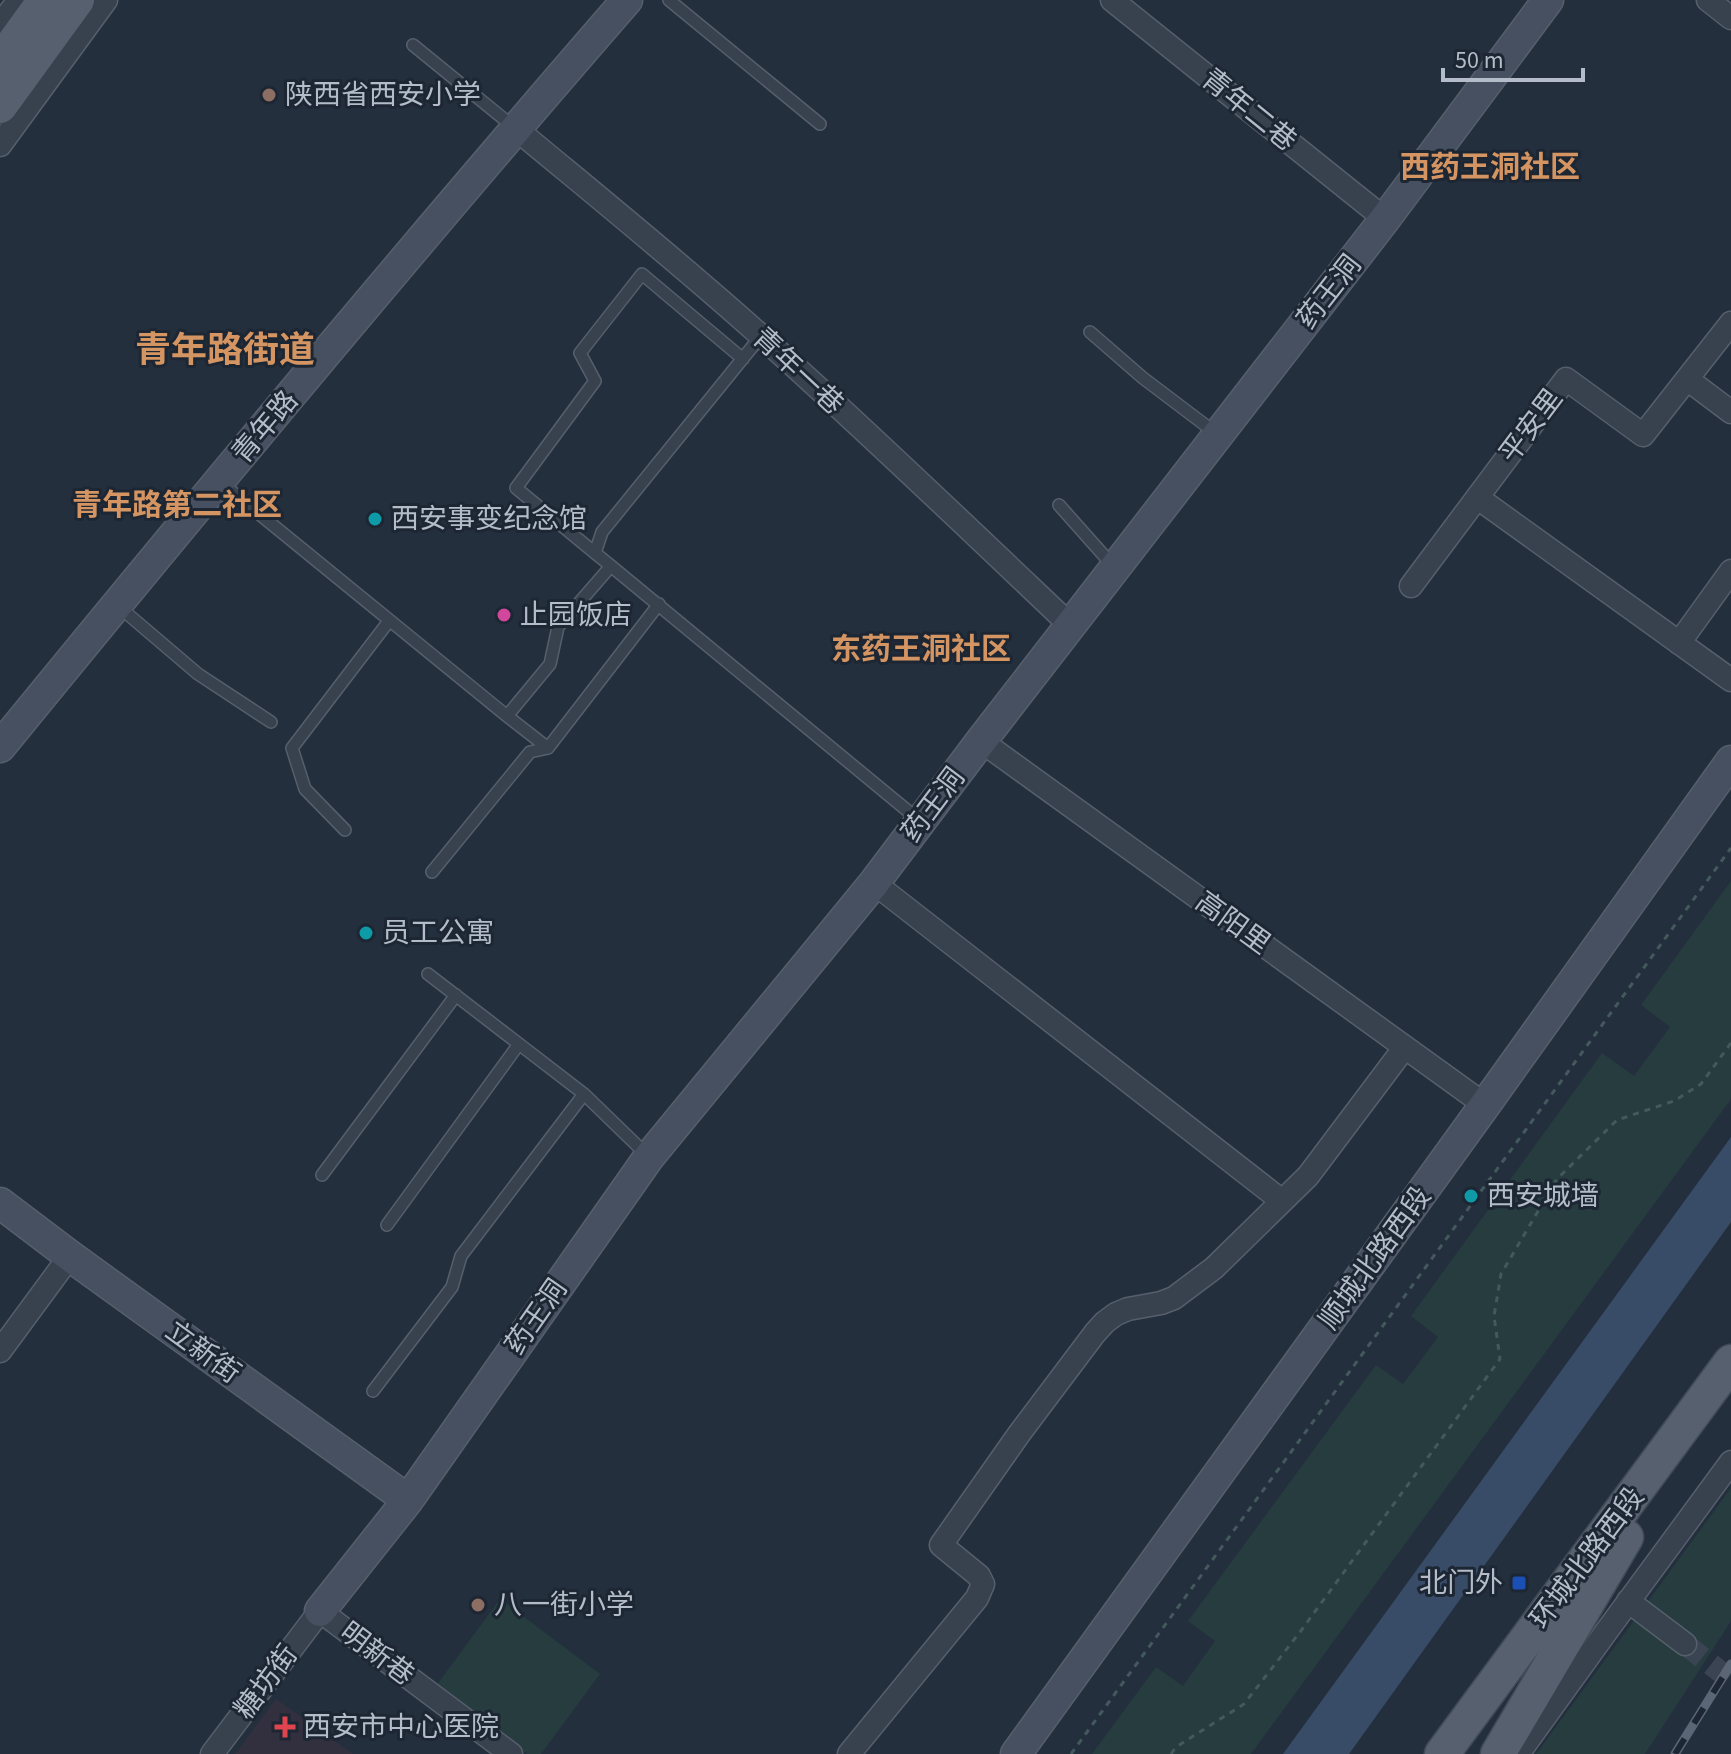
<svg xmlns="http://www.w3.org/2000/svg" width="1731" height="1754" viewBox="0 0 1731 1754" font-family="'Source Sans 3','Noto Sans SC',sans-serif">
<rect width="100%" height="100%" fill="#242f3e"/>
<path fill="#32303f" d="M276,1699L353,1754H235Z"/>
<path fill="#263c3f" d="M1731,881V1099L1251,1754H1092L1156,1667L1183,1686L1215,1641L1188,1621L1376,1365L1403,1384L1438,1337L1411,1316L1602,1053L1634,1076L1670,1027L1641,1005Z
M1731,1488V1621L1645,1754H1536Z
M500,1599L600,1674L541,1754H527L436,1686Z"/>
<path fill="#394c67" d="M1731,1137V1222L1349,1754H1283Z"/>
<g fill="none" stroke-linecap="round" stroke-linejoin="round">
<path stroke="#3a4453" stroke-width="22" stroke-dasharray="22 11" stroke-linecap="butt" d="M1685,1644L1731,1680"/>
<g stroke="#565f6c" stroke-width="14">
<path id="lane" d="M669,0L820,124
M413,45L515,128
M1090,332L1143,378L1217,434
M220,482L507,716L548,748
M1059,505L1115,568
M595,553L516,488L595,381L580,353L642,274L743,359
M611,566L595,553L602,532L761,336
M117,605L198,674L271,722
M507,716L550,664L558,627L611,566L920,821
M345,830L305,789L292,748L389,621
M432,872L530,752L548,748L659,604
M428,974L584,1094L649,1157
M322,1175L456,995
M387,1225L519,1044
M373,1391L452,1287L461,1256L584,1094"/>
</g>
<g stroke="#565f6c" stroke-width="25">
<path id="street" d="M1112,0L1385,219
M1708,0L1731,18
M0,25L19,0
M515,128C598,197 681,264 761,336C866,430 968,528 1071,626
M0,145L106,0
M1687,379L1731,412
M1478,498L1731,680
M1411,586L1566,379L1643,435L1731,323
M1679,643L1731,571
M981,741L1485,1105
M874,883L1282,1201
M0,1351L70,1256
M1628,1601L1685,1644
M212,1754L320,1611L511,1754
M849,1754L977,1598L983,1584L979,1576L941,1545L1019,1434L1095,1333L1105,1322L1116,1314L1128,1309L1161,1303L1174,1298L1214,1268L1308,1176L1405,1047
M1518,1754L1606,1632L1731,1462"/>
</g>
<g stroke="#565f6c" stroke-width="33">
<path id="secondary" d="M0,747C206,495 414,245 627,0
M0,1203L70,1256L408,1500
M320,1611L408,1500L649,1157L874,883L981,741L1385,219L1548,0
M1016,1754L1485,1105L1731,761"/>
</g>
<g stroke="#414a57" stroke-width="37">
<path id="primary" d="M0,62L45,0
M0,106L77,0
M1442,1754L1731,1362
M1498,1754L1626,1537"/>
</g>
<path stroke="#44595c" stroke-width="3" stroke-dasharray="6 6" stroke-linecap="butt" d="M1071,1754L1731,848
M1171,1754L1176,1747L1244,1704L1300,1632L1500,1359L1494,1316L1501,1274L1557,1179L1617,1120L1674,1101L1701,1084L1731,1043"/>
<use href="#lane" stroke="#38414e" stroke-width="11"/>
<use href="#street" stroke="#38414e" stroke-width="22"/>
<use href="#secondary" stroke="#465061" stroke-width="30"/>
<use href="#primary" stroke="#56606e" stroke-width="34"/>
<g stroke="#5a6575" stroke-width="9">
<path id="rail" d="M1675,1754L1731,1664"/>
</g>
<use href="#rail" stroke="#1d2633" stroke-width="6" stroke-dasharray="18" stroke-linecap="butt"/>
</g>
<g fill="#8d6e63" stroke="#1d2633" stroke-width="3">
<circle cx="269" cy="95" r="8"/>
<circle cx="478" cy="1605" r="8"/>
</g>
<g fill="#0f9aa8" stroke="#1d2633" stroke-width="3">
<circle cx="375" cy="519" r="8"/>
<circle cx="366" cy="933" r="8"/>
<circle cx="1471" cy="1196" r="8"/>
</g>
<circle fill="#d1479c" stroke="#1d2633" stroke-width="3" cx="504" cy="615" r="8"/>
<rect fill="#1a4fb4" stroke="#1d2633" stroke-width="3" x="1511" y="1575" width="16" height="16" rx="4"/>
<path fill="#e0444e" stroke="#1d2633" stroke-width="3" d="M281 1715h8v8h8v8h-8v8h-8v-8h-8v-8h8z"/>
<g text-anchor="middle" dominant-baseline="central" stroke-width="6" stroke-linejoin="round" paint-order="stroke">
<g font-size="28" fill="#b4bcc9" stroke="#1d2633" text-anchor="start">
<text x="285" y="95">陕西省西安小学</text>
<text x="391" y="519">西安事变纪念馆</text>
<text x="520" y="615">止园饭店</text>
<text x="382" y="933">员工公寓</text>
<text x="1487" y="1196">西安城墙</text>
<text x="1503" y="1583" text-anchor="end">北门外</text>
<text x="494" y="1605">八一街小学</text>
<text x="303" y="1727">西安市中心医院</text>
</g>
<g font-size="28" fill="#b4bcc9" stroke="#1d2633">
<text transform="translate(1249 110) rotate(39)">青年二巷</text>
<text transform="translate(1329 292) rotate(-52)">药王洞</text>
<text transform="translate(798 371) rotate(43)">青年一巷</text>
<text transform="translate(1531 426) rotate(-53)">平安里</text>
<text transform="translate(265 427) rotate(-50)">青年路</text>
<text transform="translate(933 805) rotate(-53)">药王洞</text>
<text transform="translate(1233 923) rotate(36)">高阳里</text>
<text transform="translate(1375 1258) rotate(-54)">顺城北路西段</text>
<text transform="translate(536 1317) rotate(-55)">药王洞</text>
<text transform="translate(203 1352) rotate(36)">立新街</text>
<text transform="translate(1587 1558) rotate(-53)">环城北路西段</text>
<text transform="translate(377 1654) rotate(37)">明新巷</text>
<text transform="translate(266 1682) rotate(-53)">糖坊街</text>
</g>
<g font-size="30" font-weight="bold" fill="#d59563" stroke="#1d2633">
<text x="1490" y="167">西药王洞社区</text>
<text x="177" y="505">青年路第二社区</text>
<text x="921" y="649">东药王洞社区</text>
</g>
<g font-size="36" font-weight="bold" fill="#d59563" stroke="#1d2633">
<text x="225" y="350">青年路街道</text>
</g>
</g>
<path d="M1443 68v12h140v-12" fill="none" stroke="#b4bcc9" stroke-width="4"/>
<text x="1455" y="68" font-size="24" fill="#b4bcc9" stroke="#1d2633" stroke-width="6" paint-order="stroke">50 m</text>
</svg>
